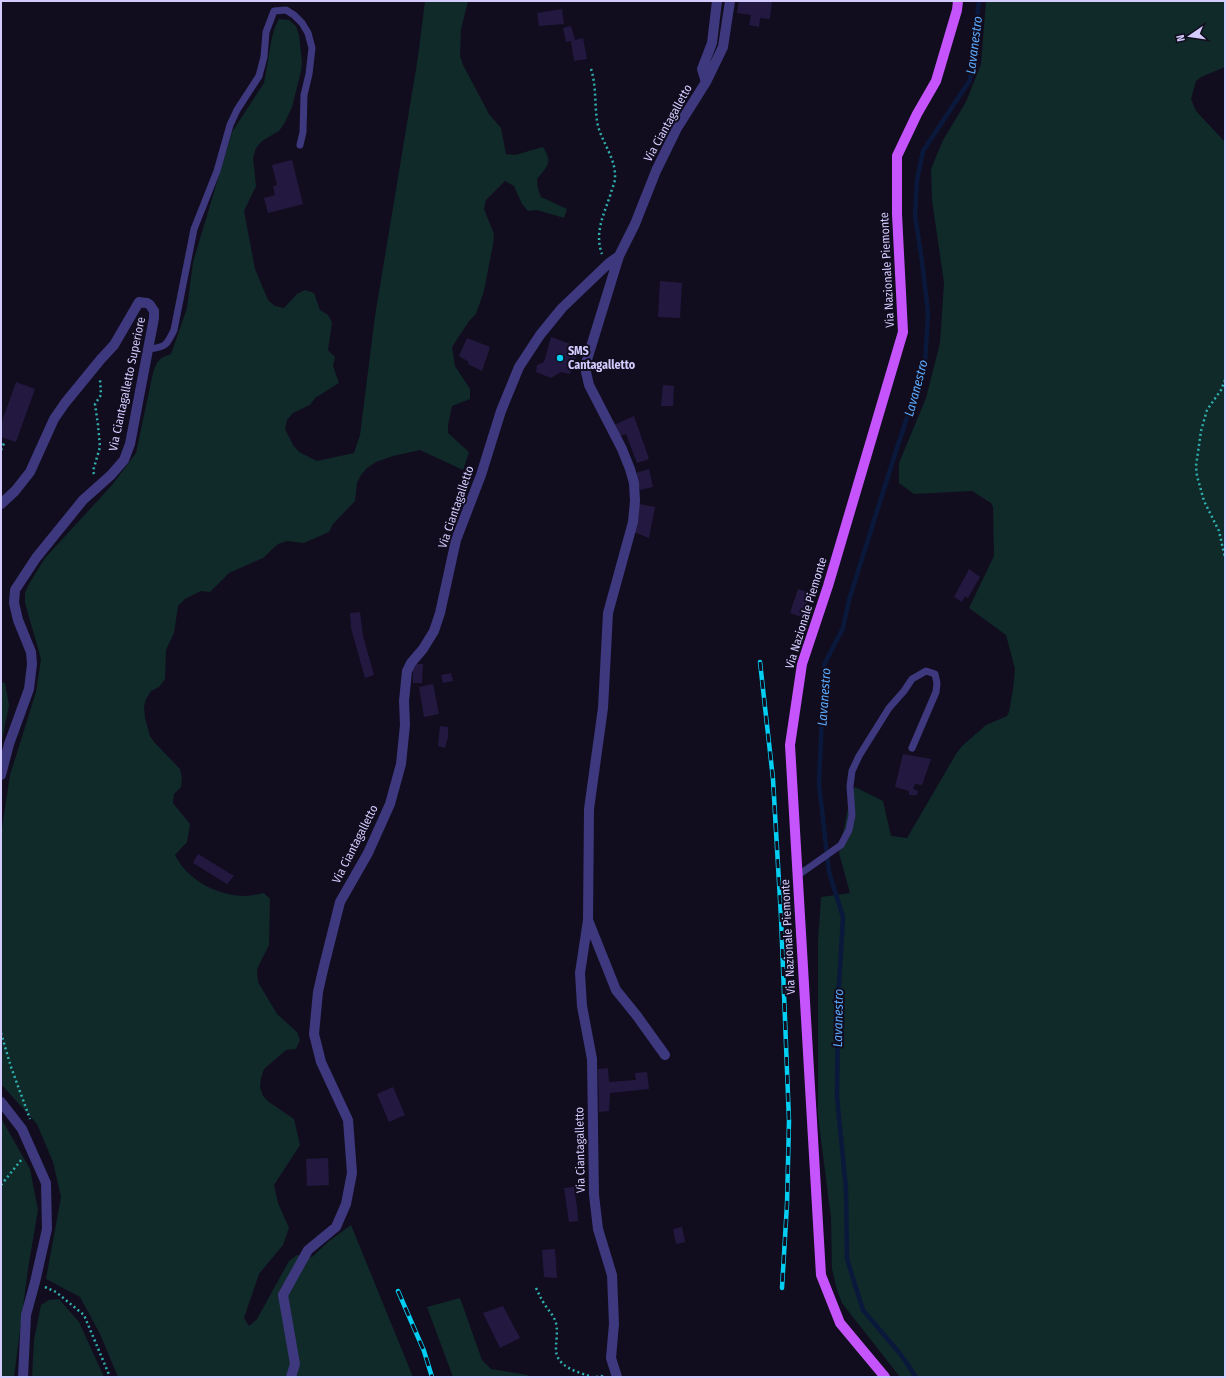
<svg xmlns="http://www.w3.org/2000/svg" width="1226" height="1378" viewBox="0 0 1226 1378" font-family="'Fira Sans Condensed',sans-serif">
<rect width="100%" height="100%" fill="#110d1f"/>
<path fill="#102929" d="M425,1H468L461,29L460,56L463,65L489,114L501,128L506,154L515,155L543,147C553,163 548,165 537,179L538,189L541,197L567,209L564,218L537,210L528,211L522,204L514,186L505,181L486,200L484,209L494,234L493,244L484,291L476,314L469,321L452,347L455,366L470,389V399L452,406L448,425V433L469,452L463,470L420,450L393,456L376,462L367,468L361,475L357,483L355,501L333,524L329,532L304,543L287,541L278,544L263,558L229,573L210,592L201,591L185,599L178,606L174,633L166,650L165,679L159,687L151,691L146,699L144,707L145,718L150,736L155,743L180,769L182,778L181,787L174,794L173,803L190,824L187,842L175,855C187,880 218,896 245,896C251,896 258,894 264,893L270,899L269,945L257,969L258,982L277,1014L297,1032L300,1040L296,1049L286,1050L264,1069L261,1078L260,1087L263,1096L269,1102L294,1119L300,1145L274,1185L278,1203L289,1228L283,1245L259,1274L244,1318L249,1326L257,1319L289,1261L297,1255L312,1257L329,1241L351,1225L413,1377H118L100,1334L80,1297L46,1279L61,1197L53,1162L37,1124L1,1084L2,898L1,834L10,775L36,692L41,659L25,603V593L29,584L45,558L112,485L136,453L153,373C157,361 159,358 171,354L187,308L193,262L232,132L264,83L272,37L275,27L279,19L289,20L296,26L299,35L302,62L301,71L292,107L284,124L279,131L262,141L256,148L253,158L256,186L244,211L255,269L268,300L275,306L284,308L297,294L305,290L314,293L320,310L328,315L332,323L328,350L335,357L333,366L339,383L315,398L310,405L293,413L287,420L285,429L293,445L299,452L317,461L354,453L360,435L375,316L418,57Z
M986,1H1225V67L1201,77L1196,81L1191,99L1196,111L1225,142V1377H900L842,1303L837,1290L832,1269L831,1218L818,1116V942L821,897L850,893L839,853L850,798L855,787L883,801L891,836L907,838L956,754L962,746L986,725L1007,716L1009,712L1013,689L1015,669L1006,635L969,608L994,556L993,507L991,503L972,491L914,494L899,483V463L926,398L940,343L944,283L932,200L931,169L943,140L966,102L981,64Z
M1,682L5,683L9,705L1,745Z
M1,1118L30,1169L38,1210L28,1269L14,1377H1Z
M460,1298L482,1360L491,1369L528,1375V1377H453L427,1307Z
M59,1299L79,1322L104,1377H32L34,1340L41,1305L49,1300Z"/>
<g fill="none" stroke-linecap="round" stroke-linejoin="round">
<path stroke="#0a193b" stroke-width="4.5" d="M916,1377L901,1355L863,1310L847,1259L846,1189L837,1097L838,1001L843,917L829,872L819,784L824,665L843,628L849,600L896,451L925,364L928,313L922,261L915,216L917,180L923,151L970,80L979,1"/>
</g>
<path fill="#231940" d="M739,1H772L770,19L760,18L759,27L749,25L751,15L737,13Z
M562,9L564,24L539,26L537,13Z
M571,26L575,40L583,38L587,59L574,61L571,41L566,42L563,28Z
M292,160L303,204L268,213L264,198L275,195L273,186L277,185L272,165Z
M660,281L682,283L680,318L658,317Z
M551,337L579,347L570,374L561,372L551,378L536,372L537,365L544,362Z
M467,338L490,347L482,371L468,364L469,362L459,356Z
M16,382L35,389L16,442L1,437V424Z
M663,385L674,386L673,406H661Z
M634,416L649,459L637,463L626,434L620,436L614,425Z
M649,469L653,487L640,490L636,473Z
M639,504L655,507L649,538L634,532Z
M969,569L980,577L968,598L965,596L962,602L954,597Z
M798,589L810,593L802,617L790,613Z
M360,612L363,636L374,675L365,678L351,628L350,613Z
M413,664H423L422,683H413Z
M451,673L453,681L443,683L441,675Z
M433,684L439,714L424,717L419,687Z
M440,726L448,727V737L445,748L438,746Z
M903,754L931,759L922,785L915,784L913,789L918,791L917,795H909V791L895,787Z
M198,854L234,876L227,884L193,863Z
M608,1068L609,1082L636,1080L635,1073L647,1072L649,1089L610,1093L609,1111L599,1112L598,1069Z
M393,1087L405,1115L389,1122L377,1094Z
M328,1158L329,1185L307,1186L306,1159Z
M574,1187L577,1207L578,1221L569,1222L564,1188Z
M682,1227L685,1242L676,1244L673,1229Z
M555,1249L557,1278L544,1277L542,1250Z
M503,1306L520,1338L500,1348L483,1313Z"/>
<g fill="none" stroke-linecap="round" stroke-linejoin="round">
<path stroke="#2fafae" stroke-width="2.5" stroke-dasharray="2 3" stroke-linecap="butt" d="M591,69C597,88 594,107 598,126C603,144 616,159 615,178C615,183 612,188 611,193C604,214 594,233 602,254
M1225,380L1221,390L1207,410L1201,431L1196,466L1197,476L1204,501L1219,531L1225,558
M1,450L5,441
M94,474L93,471L100,447L98,425L95,404L101,395L100,379
M1,1033L11,1067L30,1119
M1,1185L22,1159
M45,1287L56,1292L84,1315L110,1377
M536,1288C539,1294 541,1299 545,1305C549,1311 554,1316 556,1323C558,1332 556,1340 556,1348C555,1367 578,1372 592,1377
M596,1377L602,1376L603,1373"/>
<path stroke="#3e387e" stroke-width="7" d="M149,349C166,347 167,345 174,330L194,229L217,171L230,125L237,110L259,76L264,57L266,32L274,11L286,10L294,15L302,23L308,33L312,48L309,74L304,95L303,132L300,145
M797,876L841,845L849,830L852,815L850,786L852,771L859,756L889,708L904,691L912,679L926,671L935,674L937,683L936,692L912,748"/>
<path stroke="#3e387e" stroke-width="10" d="M706,82L702,69L712,43L717,1
M1,504L15,491L30,472L54,419L65,403L101,359L114,345L139,302L147,303L150,305L154,311V318L130,444L124,460L111,475L83,500L36,558L15,590L14,603L18,620L31,652L32,664L29,689L9,744L1,775
M588,920L616,990L637,1016L665,1055
M1,1102L22,1129L46,1183L47,1229L35,1282L26,1315L23,1377
M291,1377L295,1364L283,1295L308,1250L336,1227L346,1204L352,1173L348,1120L321,1062L314,1034L318,992L323,970L340,902L368,853L390,804L401,764L405,725L404,701L407,671L411,663L423,649L434,631L440,613L456,540L481,475L501,411L519,367L540,335L562,308L609,263L619,256
M617,1377L611,1358L614,1324L612,1275L598,1229L594,1195L592,1059L582,1006L580,973L588,920L589,809L603,708L608,613L633,522L635,501L634,483L630,469L622,449L589,385L586,372V363L619,256L635,224L656,171L677,128L706,82L723,47L730,1"/>
<path stroke="#c654fd" stroke-width="10" d="M885,1377L840,1323L821,1275L790,745L802,664L828,586L903,332L897,214V156L917,114L936,81L957,10L958,1"/>
<g stroke="#03cff3" stroke-width="4.5">
<path id="rail" d="M760,662L773,779L781,917L789,1121L787,1204L782,1288
M398,1291L424,1351L432,1377"/>
</g>
<use href="#rail" stroke="#110d1f" stroke-width="3" stroke-dasharray="9" stroke-linecap="butt"/>
</g>
<circle fill="#03cff3" stroke="#110d1f" stroke-width="1.5" cx="560" cy="358" r="4"/>
<g text-anchor="middle" dominant-baseline="central" stroke-width="4" stroke-linejoin="round" paint-order="stroke">
<g font-size="12" fill="#d4ccfe" stroke="#110d1f">
<text transform="translate(668 123) rotate(-61)">Via Ciantagalletto</text>
<text transform="translate(887 270) rotate(-93)">Via Nazionale Piemonte</text>
<text transform="translate(127 384) rotate(-78)">Via Ciantagalletto Superiore</text>
<text transform="translate(456 507) rotate(-71)">Via Ciantagalletto</text>
<text transform="translate(806 613) rotate(-73)">Via Nazionale Piemonte</text>
<text transform="translate(355 844) rotate(-63)">Via Ciantagalletto</text>
<text transform="translate(788 937) rotate(-93)">Via Nazionale Piemonte</text>
<text transform="translate(580 1150) rotate(-91)">Via Ciantagalletto</text>
</g>
<g font-size="12" font-weight="bold" fill="#d4ccfe" stroke="#110d1f" text-anchor="start">
<text x="568" y="351">SMS<tspan x="568" dy="14">Cantagalletto</tspan></text>
</g>
<g font-size="13" font-style="italic" fill="#5baafd" stroke="#110d1f">
<text transform="translate(974 45) rotate(-83)">Lavanestro</text>
<text transform="translate(916 388) rotate(-75)">Lavanestro</text>
<text transform="translate(824 697) rotate(-86)">Lavanestro</text>
<text transform="translate(838 1018) rotate(-89)">Lavanestro</text>
</g>
</g>
<rect width="1226" height="1378" fill="none" stroke="#d4ccfe" stroke-width="4"/>
<g transform="translate(1190 36) rotate(257)" stroke="#110d1f" stroke-width="3" paint-order="stroke">
<path d="M0-3L7 15L0 10L-7 15Z" fill="#d4ccfe"/>
<text y="-6" font-size="11" font-weight="bold" text-anchor="middle" fill="#d4ccfe">N</text>
</g>
</svg>
